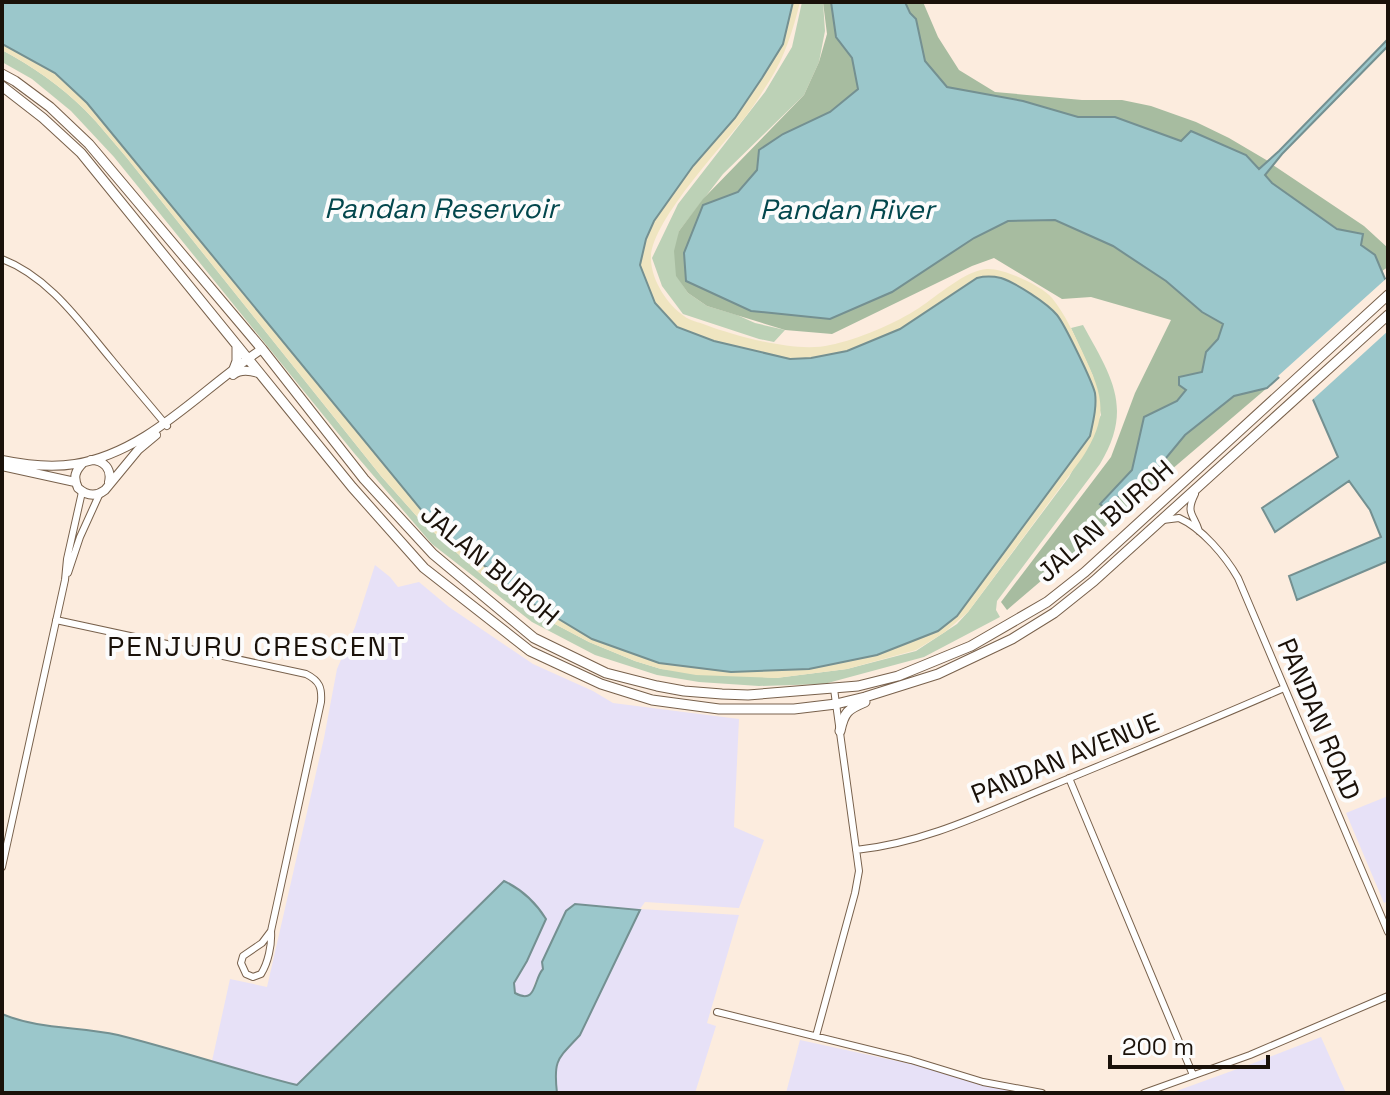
<svg xmlns="http://www.w3.org/2000/svg" width="1390" height="1095" viewBox="0 0 1390 1095" font-family="'Space Grotesk',sans-serif">
<rect width="100%" height="100%" fill="#fcecde"/>
<path fill="#e7e1f7" d="M375,565L390,577L398,587L419,582L449,607L533,664L593,691L613,703L739,719L734,827L764,840L739,908L645,902L640,909L739,915L707,1023L716,1026L695,1093H557L555,1070L563,1051L580,1035L640,910L575,905L566,911L543,962V969L535,982L532,992L528,996L523,997L515,994L514,983L527,961L546,919L529,898L504,881L297,1085L212,1061L230,979L267,987L324,738L337,669L355,627Z
M1388,796V901L1384,903L1346,813Z
M1321,1037L1346,1093H1171L1251,1064Z
M800,1040L1044,1093H786Z"/>
<path fill="#bcd1b6" d="M802,2H823L825,31L819,62L804,95L723,174L679,231L676,275L688,293L707,306L737,315L755,323L785,330L774,342L759,339L683,314L662,286L652,258L678,204L765,92L792,47Z
M2,50C32,66 61,86 85,110C100,125 113,142 127,158L381,476L421,521L484,577L534,613L589,642L635,661L661,669L776,678L847,669L916,651L957,624L968,612L1069,477L1101,415L1093,376L1071,328L1083,325C1111,376 1134,408 1100,464L997,601L996,610L1000,617L924,657L824,684L759,686L699,682L657,675L595,655L532,622L432,544L354,453L114,157L71,111L32,79L2,62Z"/>
<path fill="#a7bca0" d="M823,2H831L836,37L852,58L858,89L830,112L783,134L757,170L738,193L703,205L974,238L1008,221L1054,220L1113,246L1166,281L1202,312L1223,324L1218,339L1206,352L1202,372L1177,401L1144,417L1132,470L1101,504L1157,469L1185,435L1234,396L1267,388L1007,610L1001,602L1111,457L1135,393L1171,320L1091,297L1062,299L994,258L972,266L832,334L785,330L707,306L688,293L676,276L674,251L679,231L703,199L804,95L819,62L827,34Z
M905,2H923L938,37L959,70L995,92L1082,100H1122L1151,106L1196,122L1229,138L1268,161L1259,169L1215,143L1192,132L1182,141L1115,117H1078L1023,101L947,87L925,61L916,19L910,13Z
M1273,165L1364,226L1388,248V267L1382,271L1375,255L1361,245L1363,234L1338,229L1272,183L1264,175Z"/>
<path fill="#efe5c0" d="M793,2H800C793,30 785,56 770,80C762,92 755,105 746,116C723,145 648,225 651,260C652,281 667,304 684,316C690,321 699,322 706,325C738,337 797,353 830,345C857,340 896,323 919,308C937,296 966,270 987,269C1004,268 1042,286 1052,298C1065,314 1074,334 1082,351C1103,396 1110,414 1082,458L968,612L945,632L916,650L847,669L776,678L696,675L661,669L635,661L589,642L534,613L484,577L421,521L381,476L127,158C113,142 100,125 85,110C61,86 32,66 2,50V44L55,73L87,103L432,523L524,598L592,639L957,616L1090,436L1095,413V393L977,278L900,329L847,351L811,358L790,359L714,341L677,327L655,303L640,265L646,240L654,221L693,166L735,118L762,78L783,44Z"/>
<path fill="#9bc7cb" stroke="#749091" stroke-width="2" d="M2,2H793L783,44L762,78L735,118L693,166L654,221L646,239L640,265L655,303L677,327L714,341L790,359L811,358L847,351L900,329L977,278C985,276 992,276 1001,278C1016,283 1047,303 1057,315C1065,325 1092,381 1095,393C1097,407 1093,422 1090,436L957,616L938,631L877,655L809,669L731,672L659,663L592,639L524,598L432,523L87,103L55,73L2,44Z
M831,2H905L910,13L916,19L925,61L947,87L1023,101L1078,117H1115L1181,141L1191,131L1246,155L1259,169L1279,151L1388,39V46L1282,154L1265,175L1272,183L1337,229L1363,234L1361,245L1375,255L1388,286V561L1297,600L1289,576L1381,537L1370,510L1349,481L1275,532L1262,508L1338,457L1301,372L1286,371L1267,388L1234,396L1185,435L1157,469L1104,507L1100,504L1132,470L1144,417L1177,401L1186,390L1179,385V377L1202,372L1206,352L1218,339L1223,324L1202,312L1166,281L1113,246L1055,220L1008,221L974,238L892,292L830,319L751,311L686,281L684,253L703,205L738,192L757,170L759,150L783,134L830,112L858,89L852,58L836,37Z
M504,881C521,889 536,903 546,919L527,961L514,983L515,993C537,1005 533,980 543,969L542,962L566,911L575,904L640,910L580,1035C558,1059 553,1059 557,1093H2V1014C40,1030 79,1026 118,1035C178,1050 237,1070 297,1085Z"/>
<path fill="#fcecde" d="M1388,277V331L1310,402L1299,376L1287,375L1282,380L1278,376Z"/>
<g fill="none" stroke-linecap="round" stroke-linejoin="round">
<g stroke="#78614c" stroke-width="8">
<path id="minor" d="M2,259C49,277 80,322 111,359C129,381 148,403 167,426
M1195,494C1185,514 1194,514 1199,531
M1163,520L1179,518C1202,528 1226,557 1238,578L1388,932
M68,573L80,537L100,493
M56,620L306,674C320,681 322,688 321,702L271,931C272,945 268,963 261,974L253,977L246,974L241,963L243,956L262,943L271,931
M1069,778L1193,1075
M856,850C926,843 989,811 1053,785C1130,753 1207,722 1284,688
M2,867L65,580L67,559L82,492
M717,1012L911,1060L983,1082L1042,1093
M816,1036L855,893L859,871L834,689
M1144,1093L1250,1055L1388,996"/>
</g>
<g stroke="#78614c" stroke-width="10">
<path id="major" d="M233,375C240,369 249,370 258,373
M2,460C26,465 51,468 75,464C149,452 202,388 262,349
M91,460C104,460 112,469 109,482
M83,463C75,471 73,477 78,488C87,496 96,497 105,490L138,450L156,435
M2,466L75,482"/>
</g>
<g stroke="#78614c" stroke-width="11">
<path id="highway" d="M2,74L15,81L50,107L89,144L262,349L364,479L433,554L534,638L606,673L657,686L684,691L722,694L748,695L858,686L898,676L971,646L1047,602L1085,572L1388,295
M2,86L43,118L81,153L352,487L424,568L530,651L601,684L652,700L719,709H794L836,704L865,697L938,674L1012,639L1054,613L1094,581L1388,315
M234,369L237,361V346
M840,731C844,712 848,709 865,702"/>
</g>
<use href="#minor" stroke="#fff" stroke-width="6"/>
<use href="#major" stroke="#fff" stroke-width="8"/>
<use href="#highway" stroke="#fff" stroke-width="9"/>
</g>
<g text-anchor="middle" dominant-baseline="central" stroke-width="8" stroke-linejoin="round" paint-order="stroke">
<g font-size="26" fill="#1a1109" stroke="#fcfcfc">
<text transform="translate(1105 521) rotate(-41)">JALAN BUROH</text>
<text transform="translate(490 565) rotate(40)">JALAN BUROH</text>
<text transform="translate(1319 719) rotate(67)">PANDAN ROAD</text>
<text transform="translate(1065 758) rotate(-22)">PANDAN AVENUE</text>
</g>
<g font-size="28" font-style="italic" fill="#03474d" stroke="#fcfcfc">
<text x="441" y="208">Pandan Reservoir</text>
<text x="847" y="209">Pandan River</text>
</g>
<g font-size="28" letter-spacing="2" fill="#1a1109" stroke="#fcfcfc">
<text x="257" y="646">PENJURU CRESCENT</text>
</g>
</g>
<rect width="1390" height="1095" fill="none" stroke="#1a1109" stroke-width="8"/>
<path d="M1110 1055v12h158v-12" fill="none" stroke="#1a1109" stroke-width="4"/>
<text x="1122" y="1055" font-size="24" fill="#1a1109" stroke="#fcfcfc" stroke-width="6" paint-order="stroke">200 m</text>
</svg>
